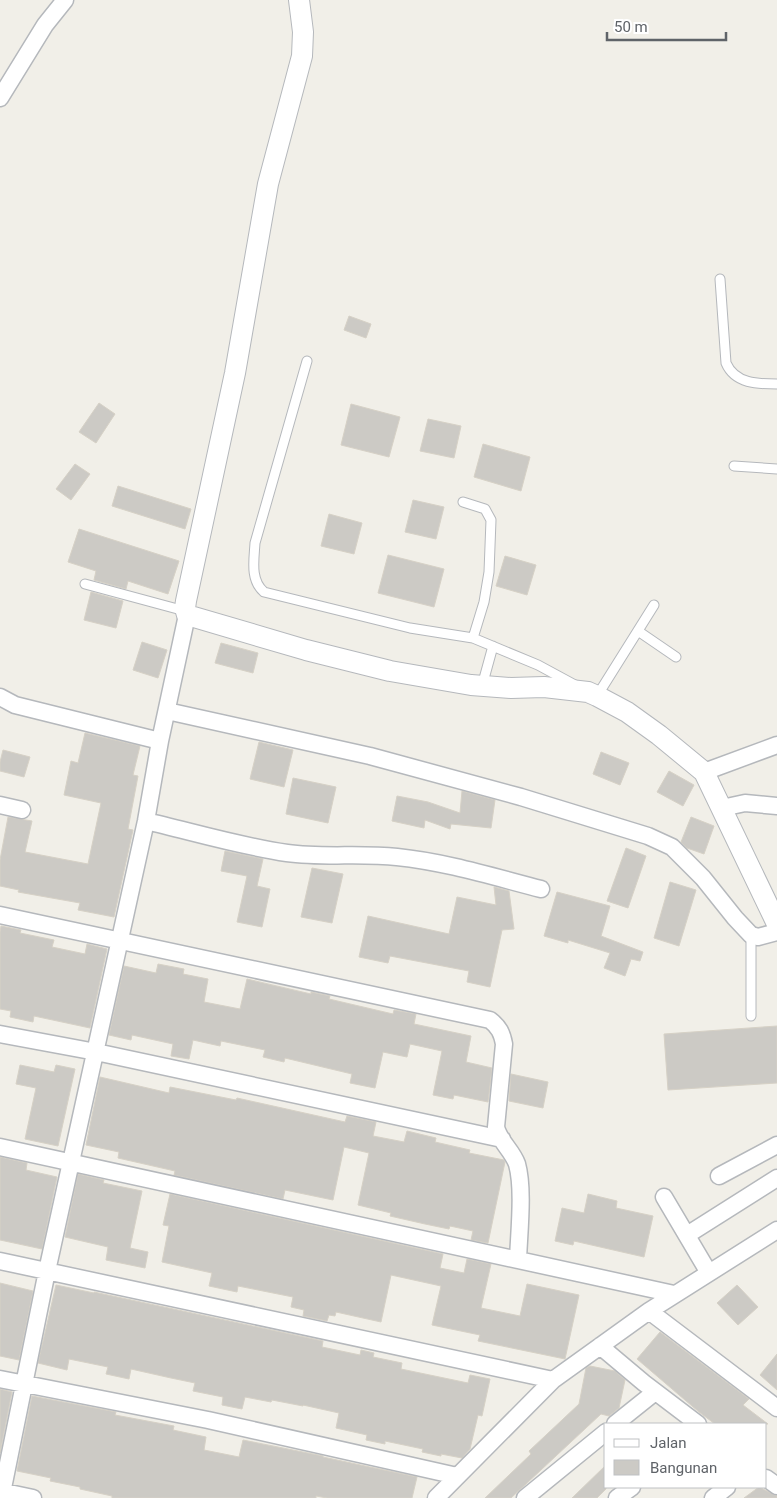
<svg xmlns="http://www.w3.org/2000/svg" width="777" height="1498" viewBox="0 0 777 1498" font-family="Roboto,sans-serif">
<rect width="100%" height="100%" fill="#f1efe8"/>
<path fill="#cccac5" stroke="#d6d1c6" d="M349,316L371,324L366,338L344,330Z
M99,403L115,414L96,443L79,432Z
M351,404L400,417L389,457L341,445Z
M428,419L461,426L454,458L420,451Z
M483,444L530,457L521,491L474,477Z
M75,464L90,474L71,500L56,489Z
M118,486L191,509L185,529L112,506Z
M413,500L444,507L436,539L405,532Z
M329,514L362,523L354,554L321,546Z
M79,529L179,561L168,594L128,581L126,589L94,580L96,571L68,562Z
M388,555L444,569L434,607L378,593Z
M505,556L536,565L527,595L496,586Z
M91,592L123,601L116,628L84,620Z
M142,642L167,650L158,678L133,670Z
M221,643L258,653L253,673L215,663Z
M85,733L140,746L133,775L138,776L128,829L133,830L114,917L78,910L80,903L18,892L19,890L0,886V860L8,817L32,821L25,852L88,864L101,803L64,795L71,761L78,763Z
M259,742L293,750L284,787L250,779Z
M3,750L30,757L24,777L0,771V762Z
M601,752L629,763L620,785L593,774Z
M669,771L694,785L683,806L657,792Z
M293,778L336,787L328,823L286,814Z
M462,791L495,800L491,828L451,824L450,829L425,820L424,828L392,821L397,796L428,802L460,813Z
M691,817L714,826L704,854L687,848L681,842Z
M626,848L646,856L628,908L607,901Z
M225,851L263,859L257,886L270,889L262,927L237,922L247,876L221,871Z
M312,868L343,874L332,923L301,917Z
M670,882L696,890L679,946L654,938Z
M494,887L509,891L514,929L502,930L490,987L467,982L469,971L390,956L388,963L359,957L368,916L449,934L457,897L496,905Z
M557,892L610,906L601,936L643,952L640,961L631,959L625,976L604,968L610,953L568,940V943L544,936Z
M1,926L21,930L20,933L54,940L52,947L85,954L87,944L107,949L90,1028L34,1016L33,1022L10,1017L11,1011L0,1009V932Z
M158,964L184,969L183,974L208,979L204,1002L240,1009L247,979L311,994V992L330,996L329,999L393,1014L394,1010L416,1014L414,1024L471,1036L466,1062L492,1068L488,1102L454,1095L453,1099L433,1095L442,1051L410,1044L407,1057L383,1052L375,1088L350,1083L352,1074L285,1058L284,1062L263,1057L265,1050L221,1041L220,1046L193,1040L189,1059L171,1056L173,1044L132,1035L131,1040L109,1035L124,966L156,973Z
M777,1026V1083L668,1090L664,1034Z
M20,1065L54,1072L56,1065L75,1069L58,1146L25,1139L36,1088L16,1084Z
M511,1074L548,1082L543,1108L509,1101Z
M100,1077L169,1093L170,1087L236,1100L237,1098L345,1122L347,1116L376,1122L373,1136L404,1142L407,1131L436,1138L435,1142L470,1150L469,1153L504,1160L505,1162L488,1243L471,1240L473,1231L450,1226L449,1229L425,1224L390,1216L391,1213L358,1205L369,1153L344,1147L333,1200L285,1190L283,1199L174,1175L175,1171L118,1158L119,1152L86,1145Z
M0,1157L27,1163L26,1170L57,1177L42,1249L0,1240Z
M78,1174L104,1180L103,1183L142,1191L130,1248L148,1252L145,1268L106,1260L108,1247L65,1237Z
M170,1194L443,1254L440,1268L464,1273L467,1259L491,1264L481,1308L520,1316L527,1284L579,1295L565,1359L478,1341L480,1335L432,1325L441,1286L391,1275L381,1322L336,1312L335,1316L329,1315L327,1321L303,1316L304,1310L291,1307L293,1297L238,1286L237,1292L209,1286L212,1273L162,1262L169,1226L163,1225Z
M588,1194L617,1201L616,1208L653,1216L644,1257L574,1241L573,1245L555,1241L562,1208L584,1213Z
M0,1283L33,1291L19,1360L0,1356Z
M56,1285L94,1293V1292L323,1341L322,1347L360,1355L361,1350L374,1353L373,1357L402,1363L401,1369L468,1383L470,1375L490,1379L482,1416L478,1415L470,1449L462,1458L441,1454V1456L422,1452L423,1449L385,1441V1444L366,1440L367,1435L336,1428L339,1413L303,1405V1406L272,1400L271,1402L245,1397L242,1409L222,1405L223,1397L193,1391L195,1383L171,1378L131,1369L129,1379L106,1374L108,1367L69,1359L67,1370L38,1363Z
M737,1285L758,1307L738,1325L717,1303Z
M660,1332L749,1399L743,1405L768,1424H715L699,1412L637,1359Z
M777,1354V1390L760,1375Z
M590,1366L615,1371L625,1380L619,1408L609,1416L601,1414L511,1498H485L531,1454L529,1451L579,1404L586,1368Z
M0,1389L12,1392L0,1453Z
M32,1396L116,1412L115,1415L174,1426L173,1430L206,1437L204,1450L239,1457L243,1440L323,1456V1457L417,1477L412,1498H327L316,1496V1498H112V1496L80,1489V1487L50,1481L51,1478L17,1471Z
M606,1465V1489L597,1498H572Z
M759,1487L777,1496V1498H744Z"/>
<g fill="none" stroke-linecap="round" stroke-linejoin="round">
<g stroke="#b5b8bc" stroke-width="11">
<path id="service" d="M720,279L726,363C735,384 758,384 777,384
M307,361L255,543C254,560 250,580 264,592L410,628L473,638L538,665L575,685
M734,466L777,469
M463,502L485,509L491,520L489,572L484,602L473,638
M85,584L185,611
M638,631L676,657
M482,686L493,646
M597,696L654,605
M751,1016V935"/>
</g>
<g stroke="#b5b8bc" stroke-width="19">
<path id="minor" d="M0,98L45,25L65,0
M0,697L15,705L160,741
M167,711L370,756L521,797L648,836L672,847L703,878L735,918L751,935L758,937L777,932
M704,772L777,745
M0,805L22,810
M722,808L745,803L777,806
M146,821C193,832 239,846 287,853C323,858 360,853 397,857C446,862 494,877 541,889
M0,915L490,1020C499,1027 502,1033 504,1044L496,1127C499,1141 512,1150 517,1164C524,1189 519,1232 518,1260
M0,1034L96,1052L502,1139
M0,1147L674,1294
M719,1176L777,1145
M664,1197L709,1273
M687,1235L777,1178
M0,1261L553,1380
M649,1311L777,1408
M600,1346L644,1383L698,1424
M0,1379L208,1420L457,1476
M615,1424L655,1392
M766,1478L777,1486
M0,1491L33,1498
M1,1498L47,1271L146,821L160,741L187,615
M436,1498L553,1380L649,1311L777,1230
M525,1498L606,1432
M617,1498L632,1487
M713,1498L727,1487"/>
</g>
<g stroke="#b5b8bc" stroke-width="22">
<path id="tertiary" d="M299,0L303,32L302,56L268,184L235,373L186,601L185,608L187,615L306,650L390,671L471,685L511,688L544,687L588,692L597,696L627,712L659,735L704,772L777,924"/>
</g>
<use href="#service" stroke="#fff" stroke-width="9"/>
<use href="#minor" stroke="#fff" stroke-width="16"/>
<use href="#tertiary" stroke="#fff" stroke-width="20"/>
</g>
<rect x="604" y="1423" width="162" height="65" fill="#ffffff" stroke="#bfc1c3"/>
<rect x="614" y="1439" width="25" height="8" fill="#ffffff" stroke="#bfc1c3"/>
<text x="650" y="1448" font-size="15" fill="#5f6368">Jalan</text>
<rect x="614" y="1460" width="25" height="15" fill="#cccac5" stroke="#bfc1c3"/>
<text x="650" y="1473" font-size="15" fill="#5f6368">Bangunan</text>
<path d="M607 32v8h119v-8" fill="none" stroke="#5f6368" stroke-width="2.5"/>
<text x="614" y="32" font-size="15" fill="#5f6368" stroke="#ffffff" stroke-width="4" paint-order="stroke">50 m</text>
</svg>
